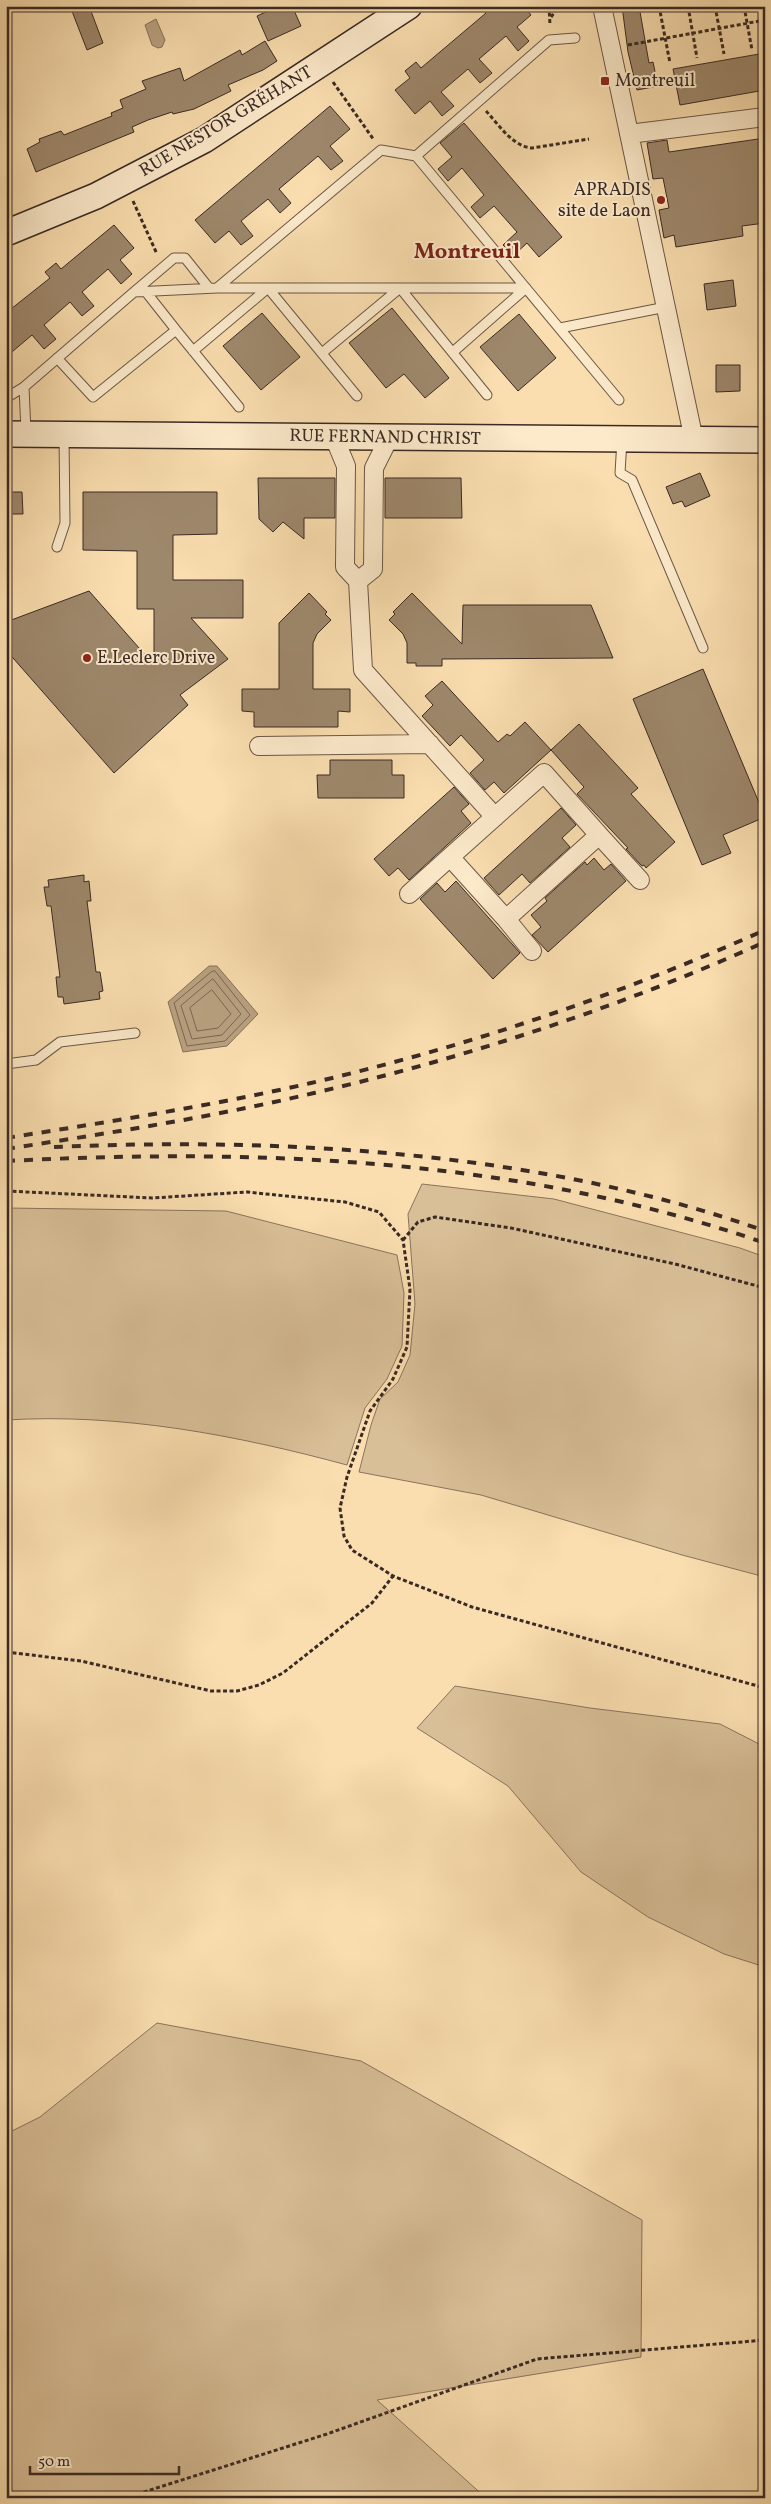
<svg xmlns="http://www.w3.org/2000/svg" width="771" height="2504" viewBox="0 0 771 2504" font-family="Vollkorn,serif">
<rect width="100%" height="100%" fill="#fadeaf"/>
<filter id="stains"><feTurbulence type="fractalNoise" baseFrequency=".004" numOctaves="4"/><feColorMatrix values="0 0 0 0 .2 0 0 0 0 .09 0 0 0 0 .02 0 0 0 .5 -.17"/></filter>
<radialGradient id="worn" r=".72"><stop offset=".6" stop-color="#630" stop-opacity="0"/><stop offset="1" stop-color="#630" stop-opacity=".3"/></radialGradient>
<path fill="#d9bf97" stroke="#8a745e" d="M422,1184L554,1199L740,1248L765,1257V1577L682,1555L481,1495L359,1472L371,1425L380,1399L398,1382L410,1355L415,1304L408,1214Z
M6,1208L226,1211L397,1255L404,1293L402,1346L387,1379L365,1408L347,1465C236,1435 121,1413 6,1420Z
M455,1686L590,1708L720,1724L765,1747V1967L724,1954L648,1917L581,1872L508,1786L417,1728Z
M157,2023L361,2061L642,2220L641,2357L377,2400L486,2498H6V2134L40,2117Z"/>
<path fill="#b9a180" stroke="#86715b" d="M156,19L165,40L162,47L158,48L152,45L145,25Z
M209,966H217L258,1014L227,1046L183,1052L168,1002Z"/>
<g fill="none" stroke-linecap="round" stroke-linejoin="round">
<path stroke="#7a6652" stroke-width="1" d="M215,971L250,1015L225,1041L187,1046L174,1003L211,972Z
M213,979L241,1014L222,1035L192,1039L181,1006Z
M212,990L231,1014L218,1028L197,1031L190,1008Z"/>
</g>
<path fill="#9e886c" stroke="#3a2a24" d="M70,6H89L103,43L87,50Z
M279,6H292L301,26L268,41L257,16Z
M481,6H524L531,15L517,27L529,41L518,51L506,36L479,59L492,73L480,83L468,69L441,92L454,106L442,116L430,101L415,114L395,90L410,78L405,71L416,62L421,68L486,13Z
M622,6H639L649,63L653,62L658,86L637,90L628,52Z
M265,41L277,61L263,70L228,85L231,91L194,109L173,114L172,112L148,120L132,127L134,132L36,172L27,149L40,142L39,139L61,131L64,135L112,116L111,113L123,108L120,100L146,89L142,81L180,68L184,81L240,50L242,55Z
M765,53V90L680,105L673,69Z
M330,106L350,129L330,146L343,161L331,170L318,156L279,189L291,203L280,213L268,199L241,221L253,236L241,245L229,231L215,243L195,220Z
M464,123L562,237L539,257L527,243L513,256L503,245L517,232L494,206L480,218L471,207L484,195L462,168L448,181L438,169L452,157L440,143Z
M765,138V223L742,226L743,236L676,247L674,235L664,238L659,210L669,208L663,178L653,179L647,143L667,140L669,152Z
M114,225L134,248L120,260L132,274L121,284L108,269L82,292L94,306L82,316L70,302L44,325L56,339L44,349L32,335L6,357V316L12,311L11,309L50,278L45,272L56,263L61,269Z
M733,280L736,306L707,310L704,284Z
M392,308L449,378L425,398L404,374L386,388L349,343Z
M262,313L300,357L261,390L223,346Z
M519,314L556,358L518,391L480,347Z
M716,365H740V391L716,392Z
M700,473L710,496L685,507L682,501L673,504L666,487Z
M258,478H335V518H304V539L283,522L273,532L259,519Z
M385,478H461L462,518H385Z
M6,492H22L23,514H6Z
M83,492H217V534L173,535V580H243V618H191L228,659L180,695L188,705L114,773L6,650V622L89,591L154,665V609H137V551L83,550Z
M309,593L327,612L325,614L331,620L317,634L313,643V689H350V712L338,711V727H254V712L242,711V689H279V623Z
M412,593L462,644L463,605H591L613,658L442,659V666H416V663H407V643L403,634L389,620L395,614L393,612Z
M703,669L765,817L723,835L731,853L702,865L633,699Z
M442,681L498,742L507,734L510,736L525,722L551,750L504,793L494,782L485,790L470,773L484,760L461,735L450,746L422,716L433,705L425,696Z
M579,724L638,788L631,794L675,842L646,868L644,865L642,866L626,849L628,848L577,794L584,787L551,750Z
M330,760H392V775H404V798H318L317,775H330Z
M454,787L469,804L461,811L471,823L409,880L398,868L389,876L374,859Z
M561,808L576,825L562,838L570,847L530,883L522,874L499,895L484,878Z
M594,858L604,870L611,864L626,881L548,952L532,935L541,927L531,915L547,901L545,898L585,862L587,865Z
M84,875V882L89,881L91,901H87L96,972H100L103,991L99,992L100,999L64,1004L63,997H58L56,977H60L51,906H47L44,887H49L48,880Z
M456,881L520,953L493,979L420,899L437,883L445,892Z"/>
<g fill="none" stroke-linecap="round" stroke-linejoin="round">
<g stroke="#6a5747" stroke-width="11">
<path id="lane" d="M416,156L549,40L575,38
M217,288H526
M134,292L174,258H185L209,288
M560,328L666,307
M176,330L239,407
M193,351L268,288L357,396
M453,352L526,288
M322,353L400,288L487,395
M57,358L93,397L176,330L146,292
M6,398L24,387
M26,432L24,387L134,292L217,288L381,150L416,156L619,400
M622,440L620,473L632,480L703,648
M57,547L65,523L64,435
M6,1064L36,1060L60,1042L135,1033"/>
</g>
<g stroke="#6a5747" stroke-width="20">
<path id="street" d="M602,6L694,440
M629,134L765,117
M334,437L346,466L345,567L358,581L363,670L495,817
M358,581L373,569L374,468L389,438
M259,746L430,744
M544,773L599,835L506,919L450,857Z
M599,835L640,880
M409,894L450,857
M506,919L532,951"/>
</g>
<g stroke="#3a2a24" stroke-width="28">
<path id="secondary" d="M6,233L96,196L204,140L409,6
M6,434L765,440"/>
</g>
<path stroke="#3a2a24" stroke-width="3" stroke-dasharray="4 2.5" stroke-linecap="butt" d="M549,6L550,25
M659,6L670,63
M688,6L697,58
M715,6L724,54
M744,6L752,50
M551,17L559,6
M628,45L765,20
M333,82L374,140
M486,111C499,125 512,146 532,148L589,139
M133,201L157,254
M6,1191L152,1198L247,1192L345,1202L379,1212L403,1240L410,1289L407,1347L393,1379L370,1411L347,1477L340,1508L344,1536L352,1550L393,1576L472,1607L765,1688
M403,1240L418,1222L435,1217L511,1228L675,1264L765,1288
M6,1652L81,1661L211,1691H237L259,1685L283,1673L372,1603L393,1576
M125,2498L327,2434L537,2359L765,2340"/>
<use href="#lane" stroke="#fceacb" stroke-width="9"/>
<use href="#street" stroke="#fceacb" stroke-width="18"/>
<use href="#secondary" stroke="#fceacb" stroke-width="25"/>
<path stroke="#3a2a24" stroke-width="4" stroke-dasharray="9 9" stroke-linecap="butt" d="M6,1138C108,1122 210,1106 311,1083C466,1047 619,995 765,930
M54,1147C287,1137 543,1152 765,1231
M6,1149C109,1133 213,1117 314,1093C469,1057 620,1007 765,942
M6,1161C263,1148 519,1158 765,1243"/>
</g>
<g fill="#8f2418" stroke="#fceacb" stroke-width="2">
<rect x="600" y="76" width="10" height="10" rx="2.5"/>
<circle cx="661" cy="200" r="5"/>
<circle cx="87" cy="658" r="5"/>
</g>
<g text-anchor="middle" dominant-baseline="central" stroke-width="4" stroke-linejoin="round" paint-order="stroke">
<g font-size="18" fill="#3a2a24" stroke="#fceacb" text-anchor="start">
<text x="615" y="81">Montreuil</text>
<text x="651" y="190" text-anchor="end">APRADIS<tspan x="651" dy="21">site de Laon</tspan></text>
<text x="97" y="658">E.Leclerc Drive</text>
</g>
<g font-size="18" fill="#3a2a24" stroke="#fceacb">
<text transform="translate(226 122) rotate(-31)">RUE NESTOR GRÉHANT</text>
<text transform="translate(385 438) rotate(1)">RUE FERNAND CHRIST</text>
</g>
<g font-size="22" font-weight="bold" fill="#7a1f14" stroke="#fceacb">
<text x="467" y="252">Montreuil</text>
</g>
</g>
<rect width="771" height="2504" fill="none" stroke="#fadeaf" stroke-width="25"/>
<rect x="8" y="8" width="756" height="2489" fill="none" stroke="#3a2a24" stroke-width="2.5"/>
<rect x="12" y="12" width="746" height="2479" fill="none" stroke="#3a2a24"/>
<path d="M30 2466v8h149v-8" fill="none" stroke="#3a2a24" stroke-width="2.5"/>
<text x="38" y="2466" font-size="15" fill="#3a2a24" stroke="#fceacb" stroke-width="4" paint-order="stroke">50 m</text>
<rect width="100%" height="100%" filter="url(#stains)"/>
<rect width="100%" height="100%" fill="url(#worn)"/>
</svg>
